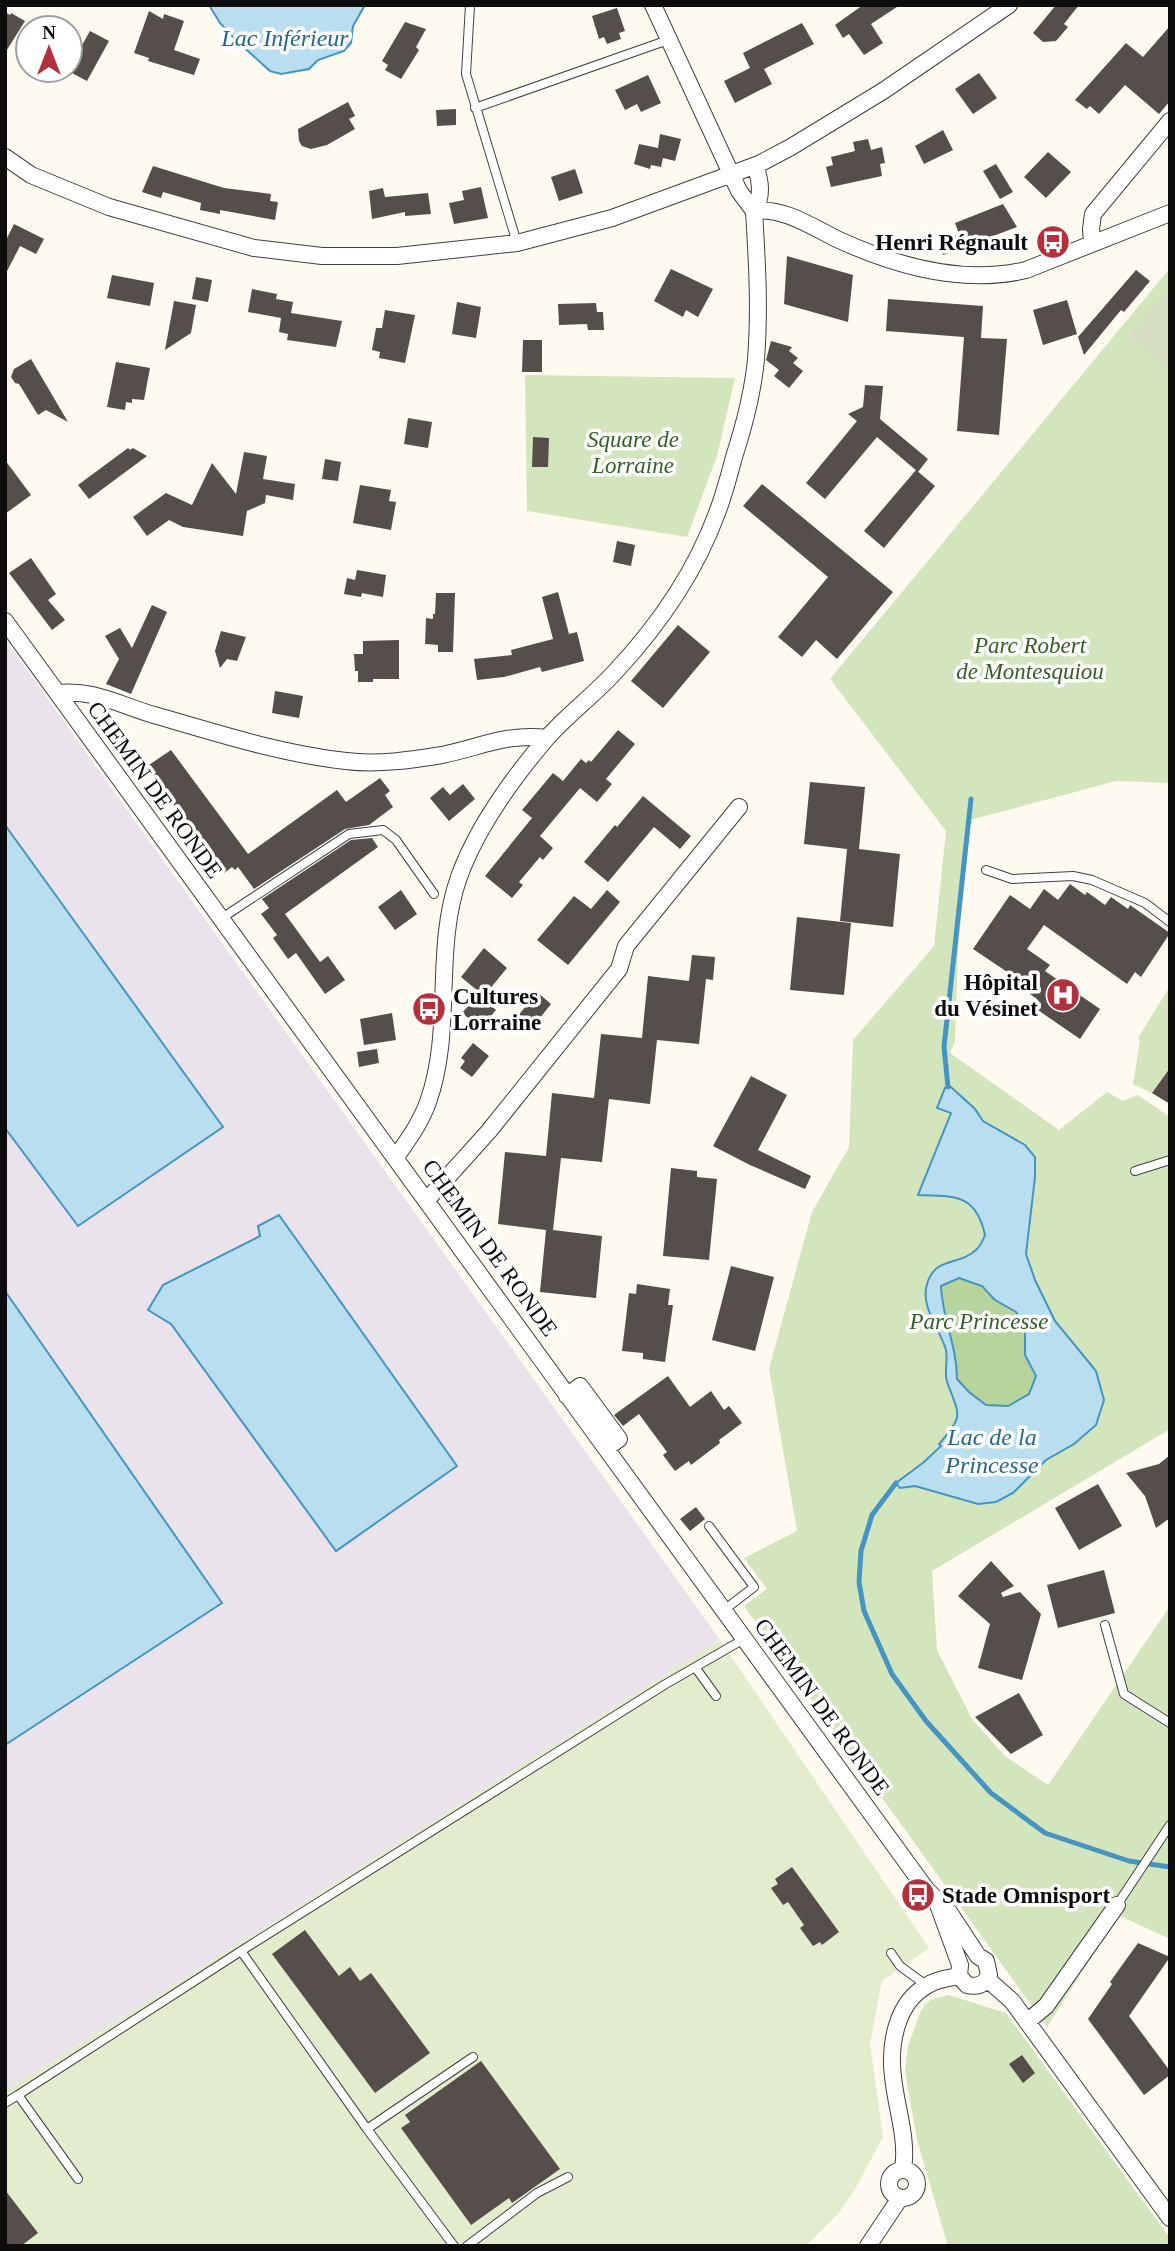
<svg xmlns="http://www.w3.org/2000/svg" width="1175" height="2251" viewBox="0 0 1175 2251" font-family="'Times New Roman',serif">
<rect width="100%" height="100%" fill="#fefaef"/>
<path fill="#eae3eb" d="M5,639L720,1640L5,2091Z"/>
<path fill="#d3e5bc" d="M1170,268V783L1116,781L970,820L958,950L955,1041L950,1053L1059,1130L1107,1092L1123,1101L1138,1095L1170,1117V1429L932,1571L937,1650L972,1719L1005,1756L1048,1785L1170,1606V1939L1118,1915L1047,2027L744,1606L767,1589L744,1558L797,1531L769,1369L812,1212L849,1147L853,1040L934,946L946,831L830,679Z
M525,375L735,378L717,456L687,537L527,511Z
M1170,986V1068L1152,1093L1133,1084L1140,1040L1138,1038Z
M949,1995L1006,2013L1170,2238V2246H948L917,2140L905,2071L908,2046L921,2010L930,2000Z"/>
<path fill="#b8d49d" d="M959,1278L982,1286L995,1300L1016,1312L1025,1326V1355L1036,1376L1029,1394L1008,1406L986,1405L969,1392L957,1379C957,1346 942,1317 941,1286Z"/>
<path fill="#d6dec2" d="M1170,287V372L1128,337Z"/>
<path fill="#e3edcd" d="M720,1640L929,1948L882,1981L870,2043L883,2137L855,2189L838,2214L806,2246H5V2091Z"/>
<path fill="#b8def0" stroke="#4694c1" stroke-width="2" fill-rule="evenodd" d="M209,5H365L353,26L351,43L344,51L318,60L309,69L281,74L270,71L238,42L220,23Z
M5,825L223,1127L78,1226L5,1128Z
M951,1087L975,1109L983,1121L1025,1145L1035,1157V1177L1026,1254L1035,1280L1055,1321L1096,1371L1104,1400L1096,1425L1074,1444L1046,1460L1013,1493L996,1502L978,1504L915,1486L900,1488L896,1483L924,1462L941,1446L939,1444C965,1415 959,1415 947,1382C944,1372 948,1361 946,1350C940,1329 920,1307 927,1284C936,1255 959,1267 977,1249C980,1246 983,1240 985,1235C976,1194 955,1196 918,1195L951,1113L937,1108L945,1088ZM959,1278L982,1286L995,1300L1016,1312L1025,1326V1355L1036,1376L1029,1394L1008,1406L986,1405L969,1392L957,1379C957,1346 942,1317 941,1286Z
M279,1215L457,1466L336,1551L171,1324L148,1310L163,1285L260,1236L258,1226Z
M5,1291L222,1603L5,1745Z"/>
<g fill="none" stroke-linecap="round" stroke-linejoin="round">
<path stroke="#4694c1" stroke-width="5" d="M948,1087L944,1047L971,799
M896,1483L872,1515L861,1551L859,1582L864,1611L892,1674L926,1721L991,1793L1045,1833L1129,1861L1170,1867"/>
</g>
<path fill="#554e4b" d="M863,5H900L871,24L883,43L864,55L849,34L843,38L835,25Z
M1056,5H1079L1064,24L1068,27L1056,41L1043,42L1033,33Z
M617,8L625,31L619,33L621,39L607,44L604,37L599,39L592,16Z
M149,11L163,19L164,14L184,21L174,50L200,59L194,75L148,61L149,58L134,53Z
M5,12L10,15L11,13L25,21L5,53Z
M405,22L426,29L416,47L419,50L401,79L385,70L388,65L382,61Z
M802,23L814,44L764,69L772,84L735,103L724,81L750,68L743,53Z
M1170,26V101L1159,114L1125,85L1099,114L1090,106L1087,109L1075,100L1126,43L1143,57Z
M90,31L109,41L87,81L70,72V41L81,47Z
M979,73L997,98L973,114L955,89Z
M648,75L661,103L641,112L637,104L625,110L615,90Z
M348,102L355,116L349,119L355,129L327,145L311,149L302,146L299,141L298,129Z
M456,109V125L437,126L436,110Z
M943,130L953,150L924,164L915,146Z
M660,134L681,139L675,161L663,158L661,167L651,165L650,169L634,164L639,144L658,148Z
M868,139L871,150L882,147L885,163L880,164L882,176L831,187L826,167L833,165L831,157L855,151L853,142Z
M1048,152L1071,172L1046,198L1024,177Z
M996,164L1013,192L1000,199L983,171Z
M153,166L224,188L271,194L270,201L278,202L275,220L220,210V214L200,210L201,203L163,192L161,198L142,192Z
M575,169L583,193L559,201L551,177Z
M481,187L488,218L454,224L449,203L464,200L462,191Z
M383,188L385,197L428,193L431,214L405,216V212L372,219L369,191Z
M1003,204L1017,227L943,255L937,242L959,234L955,223Z
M14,224L44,239L36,254L20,246L5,275V242Z
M787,256L853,275L848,322L784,304Z
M671,269L713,289L698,317L686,310L683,317L654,301Z
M1136,270L1150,281L1124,312L1121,310L1084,355L1078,337Z
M112,275L154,283L150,306L107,298Z
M196,277L212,280L208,302L192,299Z
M252,289L277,294L276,299L293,302L291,313L342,321L336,347L287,340L288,334L279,332L281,318L248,312Z
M888,299L983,306L981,338L1007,339L999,435L957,431L964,337L886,331Z
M1067,300L1077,334L1043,345L1033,310Z
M174,301L196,305L191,333L165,350Z
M457,302L481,307L476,338L452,334Z
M596,303L597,312H603L604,330H588L587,324L559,325L558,304Z
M385,310L415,315L405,363L379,358L380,352L372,350L376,328H382Z
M523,340H542V372H522Z
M771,341L792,347L789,351L798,358L793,363L803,371L789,388L774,376L779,370L766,360Z
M31,359L68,422L46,410L38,415L19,384L15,383L11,377L14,369Z
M116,362L150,368L144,400L132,399V403L126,402L125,410L107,407Z
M865,385L883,386L880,419L928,459L918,472L877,437L825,499L806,483L857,421L848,414L863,407Z
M408,418L432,422L428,448L404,444Z
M533,437L549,438L548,467H532Z
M128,448L130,450L133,448L147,456L89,499L78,485Z
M244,452L267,456L263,479L295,484L293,500L266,495L265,503L247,511L243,536L183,527L169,520L147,536L133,517L166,493L192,505L212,463L236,494Z
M325,459L341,462L338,481L322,479Z
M5,460L31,495L5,514Z
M916,470L935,486L884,548L864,531Z
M762,484L893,592L837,659L816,640L802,657L778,637L828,577L743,506Z
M360,485L391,490L389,501L396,502L391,530L353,523Z
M617,541L635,545L631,566L613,562Z
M31,558L56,594L48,600L65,620L52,630L9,573Z
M357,570L386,575L383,597L362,593L361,597L344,594L347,578L355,580Z
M558,592L569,634L577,632L584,661L542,672L540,667L504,677L477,680L474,659L512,655L511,650L553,639L542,597Z
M436,593H455L453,652H438V645L425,644L426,618L433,619V614H435Z
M152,605L167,612L131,694L106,684L119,659L105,636L120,628L132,648Z
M678,625L710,652L663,708L631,681Z
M221,631L246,637L237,661L227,659L220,668L215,651Z
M399,640V679H373V682H358V671H355L354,654H363V641Z
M275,691L303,696L299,718L272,713Z
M618,730L635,744L606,779L612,784L597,802L580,788L540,836L553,848L543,860L540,857L519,882L523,885L512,898L485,876L532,818L522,810L553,773L563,781L581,759L586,763L589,760L591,762Z
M171,750L248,854L337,790L346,802L380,778L390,791L385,795L393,807L369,825L345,829L254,889L238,867L235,870L232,867L224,873L146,767Z
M810,782L865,787L859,849L900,854L893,927L840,921L847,849L804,844Z
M463,784L475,799L449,821L430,798L443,787L450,795Z
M643,796L691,836L680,849L654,827L608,882L584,862L615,825L617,827Z
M372,838L378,847L285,914L320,962L328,956L345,980L325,994L296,953L288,959L273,938L277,935L261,914L269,908L262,899L351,840Z
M1070,884L1085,895L1087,892L1105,905L1111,897L1128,909L1130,905L1170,933L1141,977L1135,972L1127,984L1044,925L1027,949L1050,965L1045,971L1100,1009L1080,1039L1032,1006L1037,999L1019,986L1022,982L973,949L1010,895L1030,909L1044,889L1058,900Z
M401,890L417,914L395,930L378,907Z
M607,890L620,902L568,965L537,940L574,896L591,909Z
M797,917L851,923L844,995L790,990Z
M484,948L507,968L484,996L461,977Z
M692,955L715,957L713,980L706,979L699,1044L657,1040L650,1104L609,1099L602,1162L561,1158L553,1230L602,1236L596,1298L540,1292L546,1230L498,1224L505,1152L546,1156L552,1093L594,1098L601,1034L642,1038L648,976L689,981Z
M537,992L551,1004L528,1033L514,1021Z
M478,995L496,1010L481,1028L462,1013Z
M392,1013L396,1040L364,1045L360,1019Z
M473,1043L489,1056L472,1077L460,1068L465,1061L461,1058Z
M377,1049L379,1063L359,1067L357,1052Z
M1170,1068V1104L1152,1093Z
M751,1076L787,1095L758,1150L811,1176L805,1189L750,1165L713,1146Z
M671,1168L697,1171V1177L717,1179L709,1260L663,1256Z
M731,1266L774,1277L755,1351L712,1340Z
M637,1284L670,1289L668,1305H673L665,1362L643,1359V1353L622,1351L629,1293L636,1294Z
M668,1376L690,1407L711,1391L724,1410L729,1406L742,1423L719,1440L720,1443L691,1465L689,1461L675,1471L663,1455L667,1452L639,1414L623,1426L614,1415Z
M1170,1455V1518L1156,1528L1145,1496L1126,1473L1159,1464Z
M1098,1484L1122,1526L1079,1550L1055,1508Z
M696,1507L705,1519L690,1531L680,1519Z
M991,1561L1014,1586L1001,1593L1003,1597L1020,1592L1041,1614L1022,1680L978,1668L990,1624L958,1596Z
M1104,1570L1115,1613L1058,1628L1047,1585Z
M1019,1693L1043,1735L1011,1754L975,1717Z
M792,1867L839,1932L822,1945L820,1942L813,1946L800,1928L804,1925L788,1902L783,1905L771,1888L778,1884L775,1879Z
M305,1930L339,1976L350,1967L360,1981L371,1973L430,2053L375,2093L272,1954Z
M1138,1943L1170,1957L1129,2016L1170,2071V2075L1144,2095L1088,2019L1112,1984L1110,1982Z
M1022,2055L1035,2073L1023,2083L1009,2064Z
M481,2061L560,2169L512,2203L509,2198L471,2225L401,2128L410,2122L405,2115Z
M5,2190L38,2233L21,2246H5Z"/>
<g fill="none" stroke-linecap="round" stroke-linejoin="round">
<g stroke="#404040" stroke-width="10">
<path id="service" d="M470,5L466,74L517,243
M475,108L668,40
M986,870L1012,879L1073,876L1092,880L1145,903L1170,922
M222,918L349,834L383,830L396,840L434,894
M1135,1171L1170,1160
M709,1526L754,1587L724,1610
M1105,1625L1124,1694L1170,1723
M695,1667L716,1696
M1117,1905L1170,1825
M241,1951L367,2129L454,2246
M891,1953L900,1966L926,1985
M5,2103L18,2095
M367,2129L473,2057
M78,2179L18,2095L241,1951L664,1685L744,1639
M467,2246L537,2193L568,2177"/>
</g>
<g stroke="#404040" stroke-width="18">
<path id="minor" d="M653,5L739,191L754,211
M5,157L31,175L109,207L254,248L322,256H397L517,243L612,218L759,164L791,147L883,91L1009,5
M754,211C784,207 812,227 839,240C896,266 963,285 1026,270L1170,213
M754,211C763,196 761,181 755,166
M1092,242L1091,229L1093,214L1170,121
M5,621L926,1889L949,1912L978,1956L986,1961L989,1975C985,1985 977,1987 967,1985L959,1976L960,1965L937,1902
M57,693C95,689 119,705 154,715C217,733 281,754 346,761C377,765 412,760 442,755C481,747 506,733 547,738
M396,1157C408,1140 421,1122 428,1102C454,1030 433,950 459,877C477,827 512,779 546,739C567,715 593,696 615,672C658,626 695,573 717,513C724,495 729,476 734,457C744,426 753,392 756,359C760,309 757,261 754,211
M427,1200L489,1131L619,969L626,946L739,807
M567,1396L580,1386L619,1439L606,1448
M987,1979L1012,2001L1170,2218
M1027,2022L1046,2006L1117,1905
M903,2169C908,2139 896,2107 893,2077C889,2045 896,2002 928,1985C937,1979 949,1978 959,1976
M889 2184a14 14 0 1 1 28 0a14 14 0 1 1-28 0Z
M868,2246L900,2198"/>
</g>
<use href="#service" stroke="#fff" stroke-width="8"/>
<use href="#minor" stroke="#fff" stroke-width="16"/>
</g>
<defs>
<g id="bus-disc" transform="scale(1.75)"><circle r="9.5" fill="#b1323d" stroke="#fff"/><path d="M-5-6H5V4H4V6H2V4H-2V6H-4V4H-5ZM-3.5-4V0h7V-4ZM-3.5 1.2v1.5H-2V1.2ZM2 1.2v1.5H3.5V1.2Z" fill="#fff"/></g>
<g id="hospital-disc" transform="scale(1.75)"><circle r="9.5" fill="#b1323d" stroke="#fff"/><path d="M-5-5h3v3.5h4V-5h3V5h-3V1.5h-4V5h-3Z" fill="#fff"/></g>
</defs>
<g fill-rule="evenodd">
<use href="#bus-disc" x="1053" y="242"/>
<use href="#hospital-disc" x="1063" y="995"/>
<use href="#bus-disc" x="429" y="1009"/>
<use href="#bus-disc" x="918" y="1895"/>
</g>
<g text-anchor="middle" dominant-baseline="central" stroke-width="7" stroke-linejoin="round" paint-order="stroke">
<g font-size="23" font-weight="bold" fill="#0d0d0d" stroke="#fff" text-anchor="end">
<text x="1028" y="242">Henri Régnault</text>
<text x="1038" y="982">Hôpital<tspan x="1038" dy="26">du Vésinet</tspan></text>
<text x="453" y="996" text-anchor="start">Cultures<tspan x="453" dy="26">Lorraine</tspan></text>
<text x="942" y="1895" text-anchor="start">Stade Omnisport</text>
</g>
<g font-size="23" font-style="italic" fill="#325f24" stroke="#fff">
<text x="633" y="439">Square de<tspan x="633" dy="26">Lorraine</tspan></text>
<text x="1030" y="645">Parc Robert<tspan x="1030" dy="26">de Montesquiou</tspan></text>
<text x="979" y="1321">Parc Princesse</text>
</g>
<g font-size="23" fill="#0d0d0d" stroke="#fff">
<text transform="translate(155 790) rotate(54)">CHEMIN DE RONDE</text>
<text transform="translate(490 1248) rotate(54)">CHEMIN DE RONDE</text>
<text transform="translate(822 1707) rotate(54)">CHEMIN DE RONDE</text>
</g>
<g font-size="24" font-style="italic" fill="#226694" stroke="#fff">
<text x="285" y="38">Lac Inférieur</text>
<text x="992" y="1437">Lac de la<tspan x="992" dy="28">Princesse</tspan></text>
</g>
</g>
<rect width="1175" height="2251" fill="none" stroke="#0d0d0d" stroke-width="14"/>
<g transform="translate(49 49)"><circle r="33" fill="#ffffff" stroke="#9e9e9e" stroke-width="2"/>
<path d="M0-5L12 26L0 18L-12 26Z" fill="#b1323d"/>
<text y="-10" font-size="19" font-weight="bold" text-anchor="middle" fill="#0d0d0d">N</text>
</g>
</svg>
